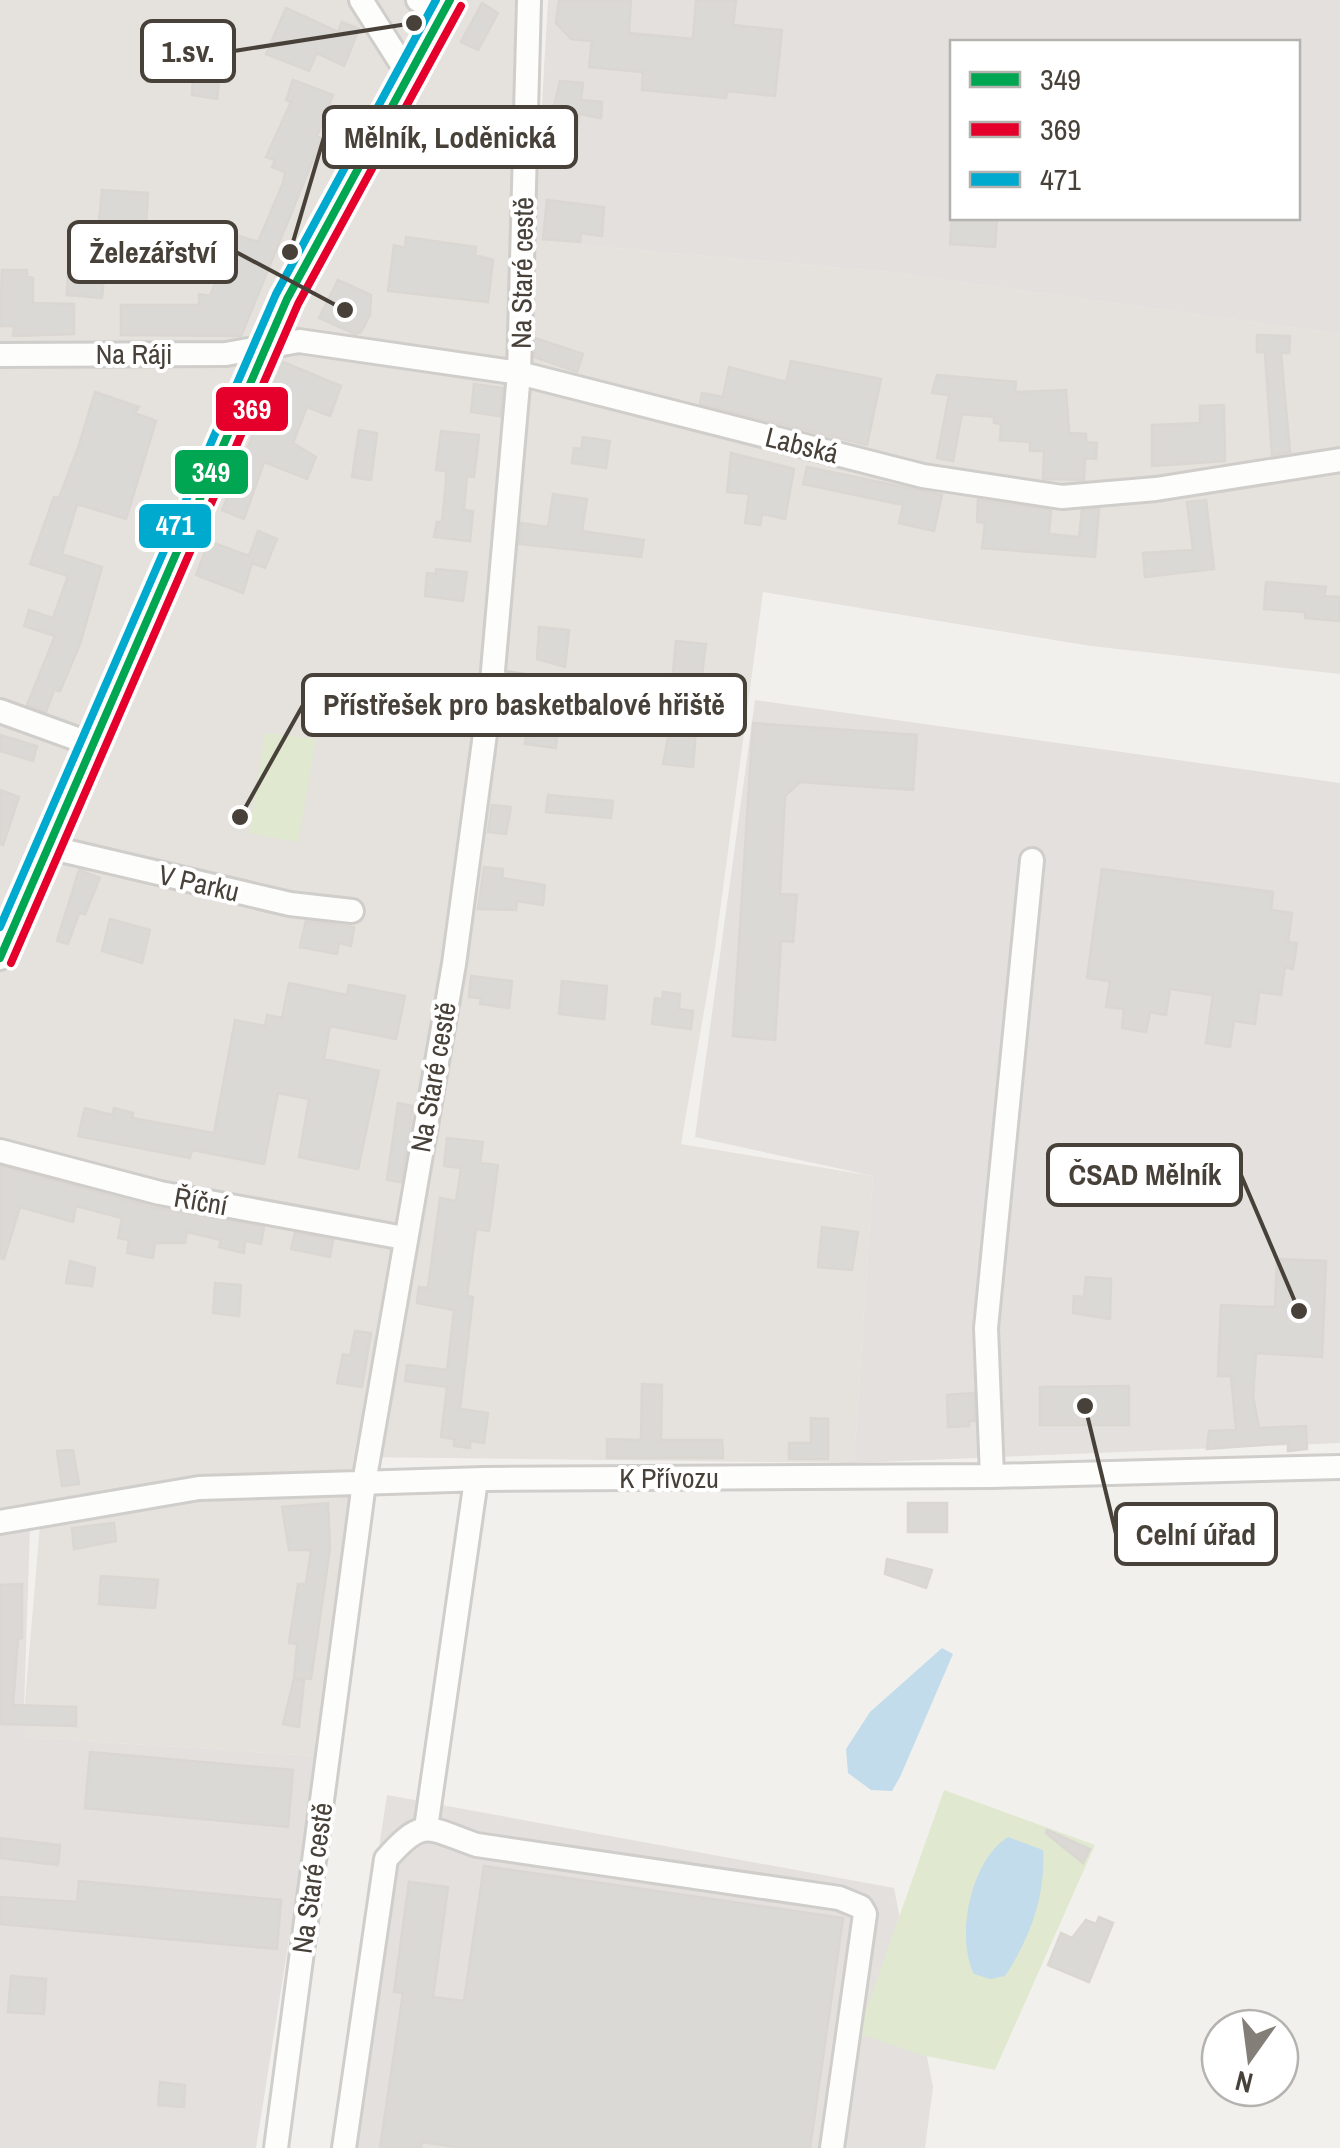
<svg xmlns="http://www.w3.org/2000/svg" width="1340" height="2148" viewBox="0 0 1340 2148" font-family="'Archivo Narrow',sans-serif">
<rect width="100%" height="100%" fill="#f2f0ed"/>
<path fill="#e5e1dc" d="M0,0H515L510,243L534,241L887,272L1340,334V674L1091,646L763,592L715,948L681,1144L873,1176L854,1463L357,1457L318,1756L22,1737L42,1501L0,1508Z"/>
<path fill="#e3e0dd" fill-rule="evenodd" d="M548,0H1340V334L887,272L534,241ZM952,42H1298V218H952Z
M755,700L1340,783V1443L854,1463L873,1176L695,1137Z
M30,1528L23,1737L318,1756L256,2148H0V1533Z
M387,1795L894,1888L933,2087L925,2148H333Z"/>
<path fill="#e0e9d0" d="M265,733L316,739L298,842L249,833Z
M944,1790L1095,1845L995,2070L921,2055L858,2033Z"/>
<path fill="#c2dceb" d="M942,1648L953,1654L900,1777L892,1791L871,1790L848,1773L846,1749L870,1712Z
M1008,1837L1043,1850C1046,1895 1030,1939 1005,1976L990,1979L974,1974C955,1936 971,1860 1008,1837Z"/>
<path fill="#dbd9d5" stroke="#dad7d3" stroke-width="2.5" d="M559,0H631L629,33L693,39L696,0H736L733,25L782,30L775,96L727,91L726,98L642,90L643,72L589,67L592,41L571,39L556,23Z
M482,3L498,13L478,50L461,42Z
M286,8L338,32L342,22L359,29L344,66L317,53L309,71L266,54Z
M194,64L220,69L217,99L192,95Z
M293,80L333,95L317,136L322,138L241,336L121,335V305H199V294L210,296L234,234L258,242L283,183L285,172L272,167L275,160L266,157L291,102L286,100Z
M560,81L583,83L581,100L602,102L601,118L579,114L576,146L554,145L557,111L553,110Z
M102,190L148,193L146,224L99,221Z
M547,200L604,207L602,236L581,233L580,242L543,239Z
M952,218H997L995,247L950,244Z
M406,237L476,247L475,255L493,260L488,302L388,291L394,245L405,248Z
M2,270H27V276L33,278V303L74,304V334L13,336L14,326H0Z
M68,273L104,276L102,298L67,295Z
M338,280L371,295L370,315L361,332L355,334L319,318Z
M1257,335L1290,336L1289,353H1281L1290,452L1272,455L1265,352H1257Z
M535,338L583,354L577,372L534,357Z
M791,361L881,379L867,445L700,404L702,393L723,397L729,367L786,382Z
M283,362L341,386L330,416L307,407L293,443L316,457L307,479L264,462L244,519L222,510Z
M937,375L1016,382L1015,392L1066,390L1069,433L1086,434V442L1097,443L1096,459L1085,458L1084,480L1043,479L1044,451H1030V442L1000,440L1001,424L994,423V417L962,414L953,461L937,458L949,395L932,393Z
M474,384L503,388L500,416L471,412Z
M95,392L139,407L135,413L156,421L126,519L77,504L62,554L102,567L80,644L60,691L54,690L46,712L27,705L55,636L24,626L29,610L53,618L68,576L30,564L54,497L59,498L78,448Z
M1224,405L1225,461L1152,466V425L1200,423V406Z
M359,430L377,433L371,480L352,477Z
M441,431L479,435L474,477L467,476L464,510L473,511L470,541L434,537L437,522H442L446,482V471L436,470Z
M583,437L610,441L606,468L572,463L574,448L581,449Z
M731,453L794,469L785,519L762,514L760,525L745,523L749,494L727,492Z
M807,467L942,495L934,531L899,523L903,505L803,484Z
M553,494L587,499L582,531L644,540L641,557L519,544L521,523L548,527Z
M978,500L1051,510L1049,534L1079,537L1082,510L1099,509L1095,557L982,548L985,523L977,522Z
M1206,500L1214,569L1145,577L1143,553L1193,550L1187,502Z
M258,531L277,539L265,568L252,563L243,593L196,575L209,541L249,556Z
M436,569L467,572L463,601L425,596L427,573L436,574Z
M1266,582L1326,587L1324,596L1340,597V621L1305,618V612L1264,609Z
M539,627L569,630L565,667L537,659Z
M676,641L706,644L701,682L673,673Z
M542,707L559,709L556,748L525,744L529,712L541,713Z
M753,723L917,735L913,790L800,782L785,796L780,894L797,895L793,942L781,941L775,1040L733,1036Z
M670,727L696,729L693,767L663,764Z
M0,735L37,746L33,761L0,751Z
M0,790L19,797L3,845L0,844Z
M548,795L613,801L611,818L546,812Z
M492,805L511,807L506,834L488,832Z
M484,867L503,869L502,878L545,885L543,905L517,901L516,910L478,909Z
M1102,869L1273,892L1271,910L1292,913L1288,942L1297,943L1293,969L1285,967L1281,995L1259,992L1255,1024L1234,1021L1230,1047L1206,1043L1213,995L1170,989L1166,1015L1150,1012L1146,1032L1122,1028L1124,1009L1106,1007L1110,981L1087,978Z
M79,870L100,878L85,914L79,913L68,944L57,941Z
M110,919L150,930L142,963L102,951Z
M306,921L354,927L351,946L339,943L337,954L300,947Z
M471,976L512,981L509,1008L480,1004L481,998L469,997Z
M562,981L607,986L604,1019L559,1014Z
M289,983L347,995L349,985L405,996L396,1039L330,1026L324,1059L379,1071L358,1169L299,1157L309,1099L278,1093L264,1164L192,1150L190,1158L78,1136L85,1108L112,1115L114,1108L133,1113L132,1118L214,1133L235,1020L265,1026L267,1015L282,1018Z
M663,992L680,994L679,1009L693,1011L691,1029L652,1024L655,998L662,999Z
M398,1103L413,1106L401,1182L387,1180Z
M447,1138L483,1142L480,1163L498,1165L489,1231L476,1229L467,1296L473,1297L460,1409L488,1413L484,1443L470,1441V1448L454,1446V1439L441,1437L447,1387L405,1381L407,1365L447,1370L454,1310L417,1303L419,1287L428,1288L440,1198L456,1201L461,1168L444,1166Z
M0,1166L156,1208L264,1227L261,1244L245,1241L244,1253L219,1247L221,1240L187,1232L185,1243H155L153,1258L127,1253L129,1240L118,1238L122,1218L76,1206L73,1222L20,1207L4,1259L0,1258Z
M822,1227L858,1232L852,1270L818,1267Z
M295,1233L333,1240L330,1257L291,1249Z
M1277,1259L1326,1261L1322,1357L1256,1353L1253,1396L1259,1428L1306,1426L1307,1449L1288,1451V1443L1207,1449L1209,1431L1236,1430L1231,1376H1218L1221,1305L1275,1307Z
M70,1261L95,1268L92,1286L66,1283Z
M1086,1277L1111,1279L1110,1319L1073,1313L1074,1296L1084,1297Z
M215,1283L241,1285L239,1316L213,1313Z
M355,1331L371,1333L362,1387L337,1383L343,1354L350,1356Z
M642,1384L662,1385L661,1440H722L723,1458H607V1439L641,1440Z
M1129,1386V1425H1040V1387Z
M974,1393L975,1421H969V1426L948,1427L947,1395Z
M811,1418L828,1419V1459H789V1443H811Z
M73,1450L79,1484L62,1486L57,1451Z
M328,1503L330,1549L311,1679L294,1678L297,1644L289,1643L298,1584H306L311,1550H289L282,1507Z
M908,1503H947V1532H908Z
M114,1523L116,1541L74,1549L72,1528Z
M887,1559L932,1570L926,1588L885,1574Z
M101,1576L158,1580L155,1608L99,1604Z
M22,1584V1638L18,1639L13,1705L76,1707V1726L0,1724V1585Z
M294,1679L304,1681L299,1727L283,1724Z
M90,1752L293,1770L288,1827L85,1808Z
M1047,1830L1090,1849L1083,1863L1046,1833Z
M0,1838L60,1845L58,1865L0,1858Z
M484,1866L843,1918L810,2148H462L422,2142L421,2148H380L403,1993L394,1992L409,1882L448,1887L433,1997L464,2001Z
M79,1881L281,1900L277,1949L0,1924V1897L77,1902Z
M1099,1917L1113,1923L1089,1982L1048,1965L1061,1933L1072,1938L1086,1920L1096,1924Z
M11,1976L46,1979L44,2014L8,2012Z
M160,2082L185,2085L184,2107L158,2105Z"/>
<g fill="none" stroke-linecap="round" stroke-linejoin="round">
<g stroke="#d0cecb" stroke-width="28">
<path id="minor" d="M361,0L408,74
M418,0L443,13
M0,355L226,354L299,341L519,373L923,476L1062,497L1156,489L1340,460
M492,682L625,701
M0,711L91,744
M48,847L290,904L352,911
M0,958L287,299L450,0
M0,1151L160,1193L404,1238
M992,1476L986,1328L1032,860
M0,1522L199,1488L484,1479L992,1476L1340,1467
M426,1828L476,1480
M276,2148L364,1483L454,964L492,682L519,373L529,0
M344,2148L386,1859C424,1816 427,1828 477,1845L839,1898L861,1907L865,1914L832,2148"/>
</g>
<use href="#minor" stroke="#fdfdfc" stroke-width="22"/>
<g stroke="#fff" stroke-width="15">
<path id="bus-1" d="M0,958L287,299L450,0"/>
</g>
<g stroke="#fff" stroke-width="15">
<path id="bus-2" d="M11,963L298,304L461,6"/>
</g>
<g stroke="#fff" stroke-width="15">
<path id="bus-3" d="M0,927L276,294L436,0"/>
</g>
<use href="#bus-1" stroke="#00a651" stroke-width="8"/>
<use href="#bus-2" stroke="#e4002b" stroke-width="8"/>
<use href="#bus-3" stroke="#00a9ce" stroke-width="8"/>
</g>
<g text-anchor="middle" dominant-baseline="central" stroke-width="8" stroke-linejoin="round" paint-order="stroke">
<g font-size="28" fill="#474139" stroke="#fff">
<text transform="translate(522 273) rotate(-89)">Na Staré cestě</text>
<text x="134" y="354">Na Ráji</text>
<text transform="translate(802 445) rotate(14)">Labská</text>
<text transform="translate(199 883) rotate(13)">V Parku</text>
<text transform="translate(433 1077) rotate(-80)">Na Staré cestě</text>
<text transform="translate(201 1201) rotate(10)">Říční</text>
<text x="669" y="1478">K Přívozu</text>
<text transform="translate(312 1878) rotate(-82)">Na Staré cestě</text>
</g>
</g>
<path fill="none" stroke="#474139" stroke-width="4" d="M414 23L234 51M290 252L324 137M345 310L236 252M240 817L303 705M1299 1311L1241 1175M1085 1406L1116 1534"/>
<g fill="#474139" stroke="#fff" stroke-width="4">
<circle cx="414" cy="23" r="10"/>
<circle cx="290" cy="252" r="10"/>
<circle cx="345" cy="310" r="10"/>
<circle cx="240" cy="817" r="10"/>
<circle cx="1299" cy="1311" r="10"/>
<circle cx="1085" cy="1406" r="10"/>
</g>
<g fill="#fff" stroke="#474139" stroke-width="4">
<rect x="142" y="21" width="92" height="60" rx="10"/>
<rect x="324" y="107" width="252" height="60" rx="10"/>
<rect x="69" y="222" width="167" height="60" rx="10"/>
<rect x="303" y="675" width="442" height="60" rx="10"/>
<rect x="1048" y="1145" width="193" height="60" rx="10"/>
<rect x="1116" y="1504" width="160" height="60" rx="10"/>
</g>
<g font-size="30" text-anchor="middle" font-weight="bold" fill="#474139">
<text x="188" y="62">1.sv.</text>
<text x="450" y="148">Mělník, Loděnická</text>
<text x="153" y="263">Železářství</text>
<text x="524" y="715">Přístřešek pro basketbalové hřiště</text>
<text x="1145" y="1185">ČSAD Mělník</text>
<text x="1196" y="1545">Celní úřad</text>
</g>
<g stroke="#fff" stroke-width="4">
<rect x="214" y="385" width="76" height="48" rx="10" fill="#e4002b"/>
<rect x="173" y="448" width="77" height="48" rx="10" fill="#00a651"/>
<rect x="137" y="502" width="76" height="48" rx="10" fill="#00a9ce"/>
</g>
<g font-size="28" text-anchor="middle" font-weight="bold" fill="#fff">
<text x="252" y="419">369</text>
<text x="211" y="482">349</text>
<text x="175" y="535">471</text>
</g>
<rect x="950" y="40" width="350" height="180" fill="#ffffff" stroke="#b5b3b0" stroke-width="2.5"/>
<rect x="970" y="72" width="50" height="15" fill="#00a651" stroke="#b5b3b0" stroke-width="2.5"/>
<text x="1040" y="90" font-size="30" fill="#474139">349</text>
<rect x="970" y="122" width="50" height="15" fill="#e4002b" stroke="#b5b3b0" stroke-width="2.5"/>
<text x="1040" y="140" font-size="30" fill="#474139">369</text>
<rect x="970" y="172" width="50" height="15" fill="#00a9ce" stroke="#b5b3b0" stroke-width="2.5"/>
<text x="1040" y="190" font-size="30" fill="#474139">471</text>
<g transform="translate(1250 2058) rotate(194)"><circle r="48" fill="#ffffff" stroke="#b5b3b0" stroke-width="2.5"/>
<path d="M0-8L18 38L0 25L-18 38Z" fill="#837e78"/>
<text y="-15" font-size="28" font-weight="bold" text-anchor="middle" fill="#474139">N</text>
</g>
</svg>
